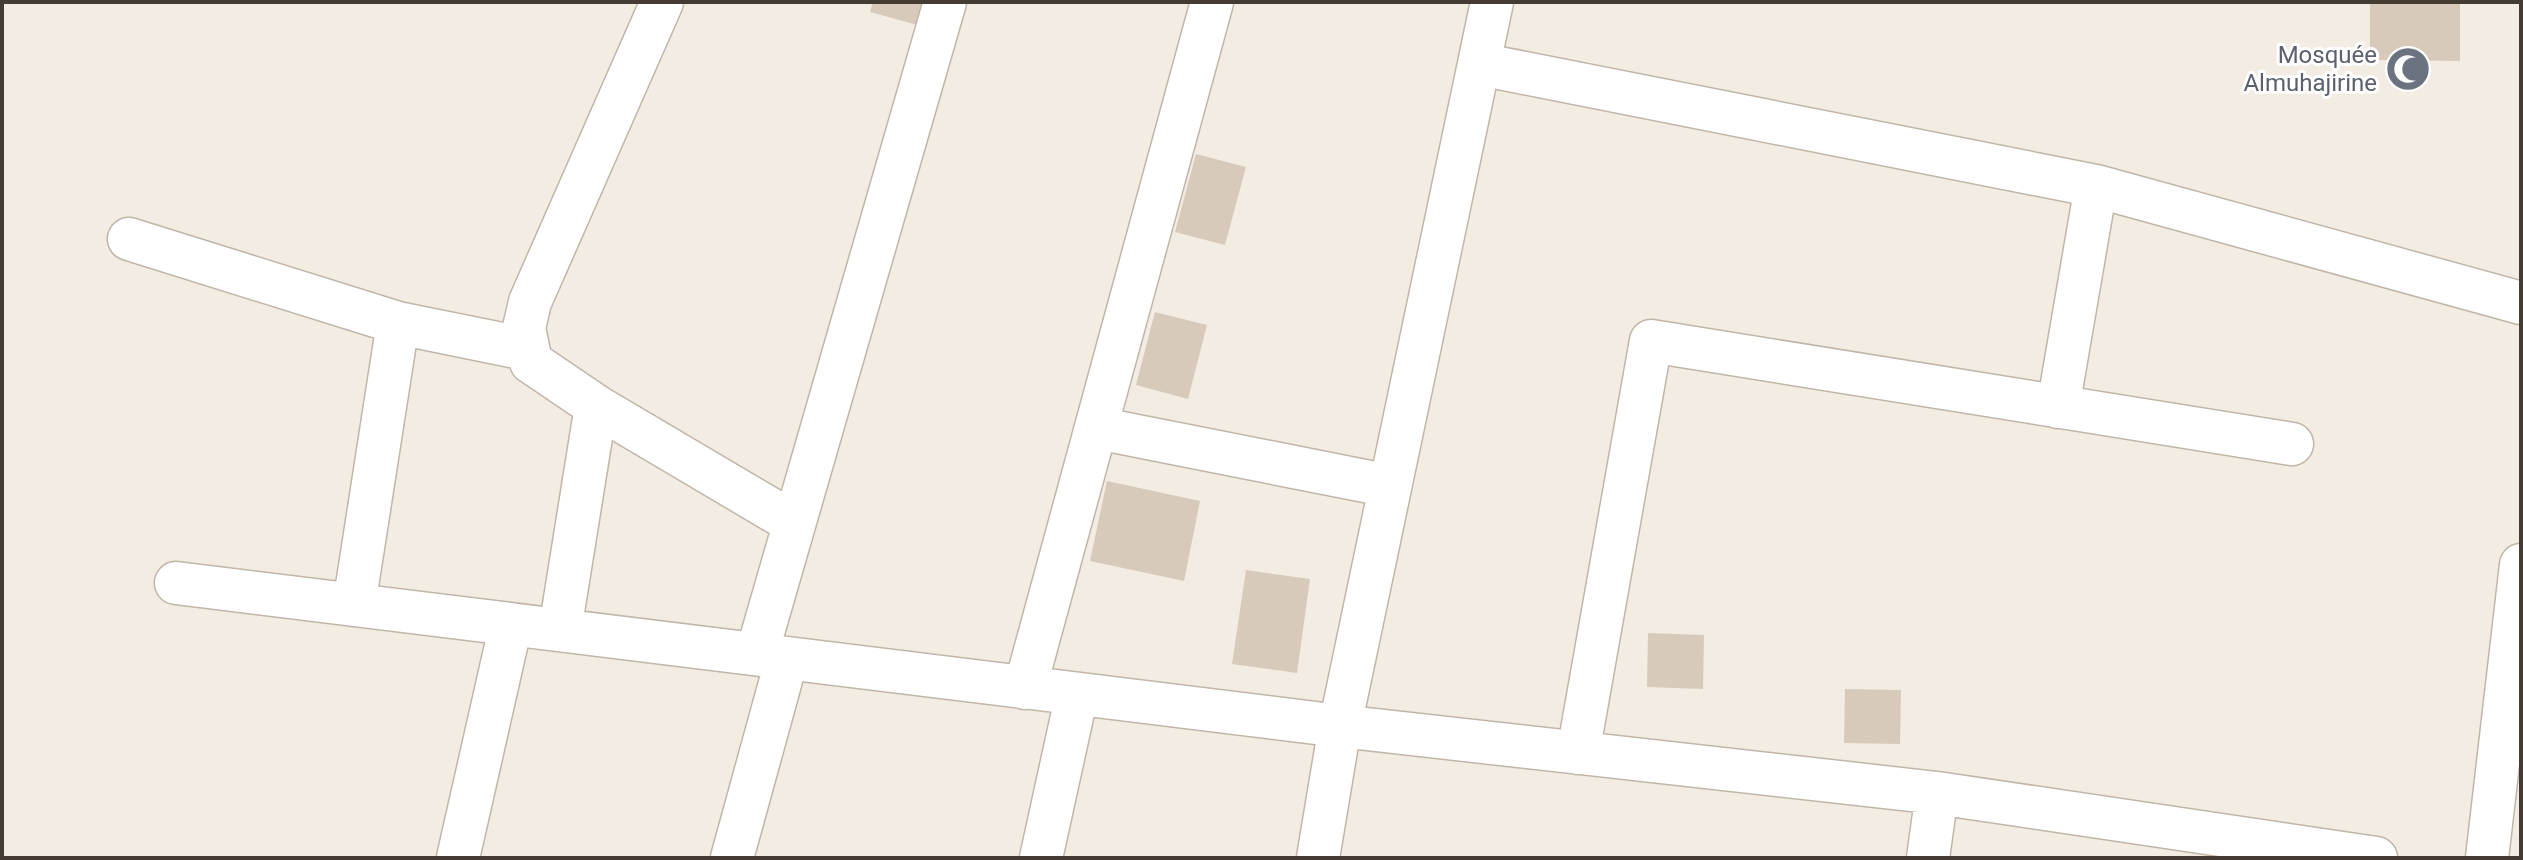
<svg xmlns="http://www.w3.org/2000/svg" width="2523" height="860" viewBox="0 0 2523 860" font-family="Roboto,sans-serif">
<rect width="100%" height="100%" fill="#f2ece3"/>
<path fill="#d7cabb" d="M873,2H928L921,26L870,12Z
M2370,2H2460V61L2370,60Z
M1196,154L1246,167L1225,245L1175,232Z
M1155,312L1207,325L1188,399L1136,385Z
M1107,481L1200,501L1184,581L1090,561Z
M1246,570L1310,579L1297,673L1232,664Z
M1648,633L1704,635L1703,689L1647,687Z
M1845,689L1901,690L1900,744L1844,743Z"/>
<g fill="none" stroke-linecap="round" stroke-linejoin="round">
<g stroke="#c0b6a8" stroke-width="45">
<path id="street" d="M1479,64L2096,186L2521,303
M129,239L398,323L526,349
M596,406L531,362L524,328L530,302L662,2
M2058,407L2096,186
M1097,428L1390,486
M176,583L1340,726L1937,793L2376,858
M354,605L398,323
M560,630L596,406L794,523
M757,653L945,2
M1025,688L1212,2
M1578,753L1651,341L2292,444
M458,858L511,624
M732,858L787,658
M1041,858L1077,694
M1318,858L1340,726L1492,2
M1928,858L1937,793
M2487,858L2521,565"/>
</g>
<use href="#street" stroke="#fff" stroke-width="42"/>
</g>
<defs>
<g id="mosque-disc" transform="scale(2.3)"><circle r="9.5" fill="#6b7280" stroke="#fff"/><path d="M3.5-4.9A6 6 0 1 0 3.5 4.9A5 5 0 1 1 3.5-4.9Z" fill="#fff"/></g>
</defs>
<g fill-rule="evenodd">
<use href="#mosque-disc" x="2408" y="69"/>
</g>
<g text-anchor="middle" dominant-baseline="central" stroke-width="6" stroke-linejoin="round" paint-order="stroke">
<g font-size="24" fill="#5b616d" stroke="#fff" text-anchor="end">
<text x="2377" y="55">Mosquée<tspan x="2377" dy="28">Almuhajirine</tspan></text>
</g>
</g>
<rect width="2523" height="860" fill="none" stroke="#443c33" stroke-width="8"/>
</svg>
